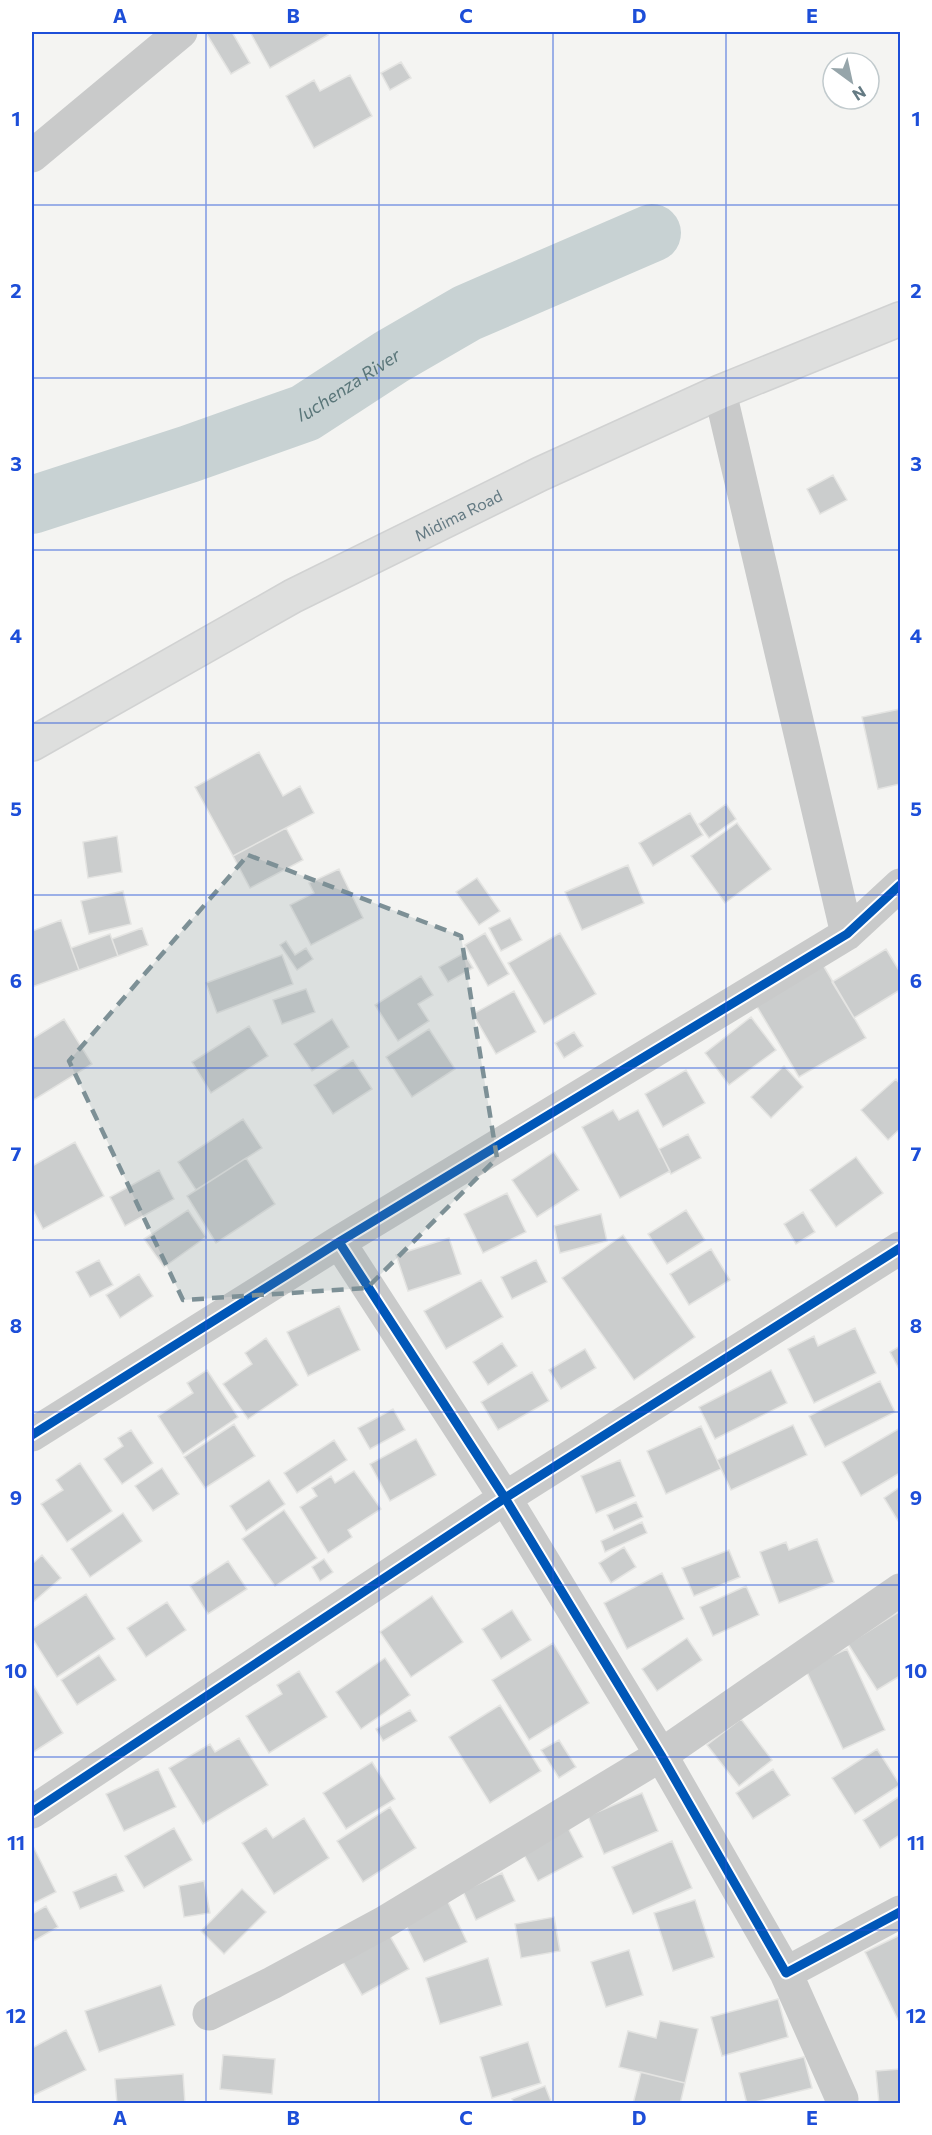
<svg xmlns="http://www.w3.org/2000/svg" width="932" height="2135" viewBox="0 0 932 2135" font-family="Commissioner,sans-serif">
<rect width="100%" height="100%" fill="#f4f4f2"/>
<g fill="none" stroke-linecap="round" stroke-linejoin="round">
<path stroke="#c8d2d3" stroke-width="58" id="s1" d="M32,505L189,454L305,413L391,357L467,313L652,233"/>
</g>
<path fill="#cbcdcd" stroke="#e4e4e2" stroke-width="1.5" d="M208,32H232L250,63L231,74L206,33Z
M250,32H326L328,35L270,68Z
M401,62L411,78L390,90L381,73Z
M350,75L372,116L314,148L286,96L314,80L320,91Z
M833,475L847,500L820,514L807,489Z
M900,709V784L878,789L862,717Z
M259,752L283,796L300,786L314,813L233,856L195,787Z
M726,804L736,819L709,838L699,824Z
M690,813L703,835L653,866L639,843Z
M737,823L771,869L725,903L691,856Z
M286,828L303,860L250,888L233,856Z
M117,836L122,872L88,878L83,842Z
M628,865L644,903L582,930L565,892Z
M339,869L363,918L311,945L290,905L314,893L309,883Z
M477,878L500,911L479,925L456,892Z
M123,891L131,924L89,934L81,901Z
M510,918L522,940L501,951L489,928Z
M61,920L79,970L32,987V931Z
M142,928L148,945L118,956L112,939Z
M485,933L509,974L488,986L465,945Z
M560,933L596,994L544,1024L508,963Z
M110,934L118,956L79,970L71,948Z
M286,941L295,955L306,948L313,959L297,970L280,945Z
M886,949L900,972V990L854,1018L832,982Z
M464,953L473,968L448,982L439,967Z
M282,955L293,984L217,1013L206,983Z
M823,965L866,1038L799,1077L756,1005Z
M421,976L433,995L418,1004L429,1021L398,1041L375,1005Z
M306,989L315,1012L282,1024L273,1000Z
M514,991L536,1032L496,1054L473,1014Z
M751,1017L776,1050L729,1085L705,1053Z
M64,1019L92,1064L32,1101V1039Z
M332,1019L349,1047L312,1071L294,1044Z
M249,1026L268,1056L211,1093L192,1062Z
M429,1029L455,1069L412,1097L386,1057Z
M574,1032L583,1046L564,1058L555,1043Z
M353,1060L372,1089L333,1114L314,1085Z
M784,1066L803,1087L771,1118L751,1097Z
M686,1070L705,1103L663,1127L645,1094Z
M896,1079L900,1084V1129L888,1140L861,1110Z
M613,1110L619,1120L638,1110L670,1171L620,1198L582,1127Z
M243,1119L262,1148L196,1190L178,1162Z
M688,1134L701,1158L671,1174L659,1149Z
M75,1142L104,1196L43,1229L32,1208V1166Z
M554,1152L579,1190L537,1217L512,1180Z
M856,1157L883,1193L836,1227L810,1190Z
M246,1158L275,1204L216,1243L187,1196Z
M159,1170L174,1199L125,1226L110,1197Z
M507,1193L526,1232L483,1253L464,1214Z
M188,1210L206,1237L164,1267L144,1239Z
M686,1210L705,1240L667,1264L648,1234Z
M803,1212L815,1232L796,1244L784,1224Z
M601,1214L607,1241L560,1253L554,1226Z
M623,1235L695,1337L634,1380L562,1278Z
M449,1238L461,1274L408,1291L396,1255Z
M711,1249L730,1280L689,1305L670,1274Z
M99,1260L113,1285L90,1297L76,1272Z
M536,1260L547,1282L512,1299L501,1277Z
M139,1274L153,1296L120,1318L106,1295Z
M481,1280L503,1317L446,1349L424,1311Z
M339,1306L360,1350L308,1376L287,1332Z
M855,1328L876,1373L814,1403L788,1349L814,1336L818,1346Z
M266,1338L298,1385L248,1419L223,1384L252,1364L245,1353Z
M502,1343L517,1366L488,1385L473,1362Z
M900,1346V1371L890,1352Z
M585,1349L596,1368L561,1389L549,1370Z
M207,1370L238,1417L183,1454L158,1416L193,1393L187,1383Z
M771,1370L787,1403L715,1439L699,1407Z
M532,1372L549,1401L498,1430L481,1402Z
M880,1381L895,1412L825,1447L809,1416Z
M393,1409L405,1430L370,1449L358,1428Z
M234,1424L255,1456L205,1488L184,1457Z
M793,1425L807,1455L731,1490L717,1460Z
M701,1426L721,1469L666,1494L647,1451Z
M900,1428V1473L861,1496L842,1462Z
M131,1430L153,1463L122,1484L104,1459L123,1446L118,1438Z
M416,1439L436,1475L390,1501L370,1464Z
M334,1440L347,1460L297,1493L284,1473Z
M620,1460L635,1496L596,1513L581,1476Z
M80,1463L112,1511L67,1542L41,1504L63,1490L56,1480Z
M162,1468L179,1494L153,1511L135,1486Z
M354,1471L381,1509L348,1530L352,1537L328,1553L300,1507L317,1496L312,1488L331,1476L335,1483Z
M269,1480L285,1504L246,1531L230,1506Z
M900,1487V1524L884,1498Z
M636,1502L643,1517L614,1530L607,1515Z
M284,1510L317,1558L275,1586L242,1539Z
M123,1513L142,1541L90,1577L71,1549Z
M642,1522L647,1533L605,1552L601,1541Z
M817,1539L834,1582L779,1603L760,1552L786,1542L789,1550Z
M624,1547L636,1567L611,1583L599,1563Z
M729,1550L740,1577L694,1596L682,1568Z
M42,1555L61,1578L32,1603V1564Z
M324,1559L333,1572L320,1581L312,1567Z
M228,1561L247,1589L208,1614L190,1586Z
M662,1573L684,1619L627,1649L604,1603Z
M746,1586L759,1615L713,1636L700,1607Z
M86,1594L115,1639L57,1677L32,1638V1629Z
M432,1596L463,1642L411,1677L380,1632Z
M167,1602L186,1630L146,1657L127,1628Z
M512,1610L531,1640L501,1659L482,1629Z
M900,1611V1676L877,1690L848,1644Z
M687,1638L702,1660L657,1691L642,1669Z
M553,1643L589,1703L529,1740L492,1680Z
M847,1649L885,1730L843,1749L805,1668Z
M99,1655L116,1680L77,1705L61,1680Z
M385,1658L410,1695L361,1729L336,1692Z
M299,1671L327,1717L269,1753L246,1716L282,1694L277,1685Z
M32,1683L63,1733L32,1753Z
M500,1705L541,1771L490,1803L449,1737Z
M410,1710L417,1721L383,1741L376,1729Z
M741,1719L772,1760L739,1786L707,1745Z
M239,1738L268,1785L203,1824L169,1768L210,1744L215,1752Z
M559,1740L576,1767L559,1778L541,1750Z
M877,1749L900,1785L855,1814L832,1778Z
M372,1762L395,1799L346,1829L323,1793Z
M158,1769L176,1807L124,1831L106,1794Z
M773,1769L790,1795L753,1819L736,1793Z
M642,1793L658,1831L604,1854L588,1816Z
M900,1796V1835L880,1848L863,1820Z
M390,1807L416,1848L363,1882L337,1841Z
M304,1818L329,1858L274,1894L242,1843L266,1828L273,1838Z
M566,1824L583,1857L538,1881L521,1849Z
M174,1828L192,1860L144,1888L125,1856Z
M672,1841L692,1888L633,1914L612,1867Z
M32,1844L56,1892L32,1904Z
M502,1873L515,1901L476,1920L463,1891Z
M116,1874L124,1891L80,1909L73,1892Z
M204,1881L210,1913L184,1917L179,1886Z
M242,1889L266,1912L224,1954L201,1931Z
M447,1900L467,1942L424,1962L404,1921Z
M695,1900L714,1957L673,1971L654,1913Z
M46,1906L58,1927L32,1942V1914Z
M554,1917L560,1951L521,1958L515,1924Z
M387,1931L409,1969L362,1995L340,1957Z
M900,1935V2024L865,1952Z
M629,1950L643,1995L606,2007L591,1962Z
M488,1958L502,2005L440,2024L426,1978Z
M161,1985L175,2025L99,2052L85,2011Z
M778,1999L788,2037L722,2056L711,2017Z
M660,2021L698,2029L685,2083L619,2067L628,2031L656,2038Z
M66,2030L86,2070L32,2096V2048Z
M528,2042L541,2083L492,2098L480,2057Z
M223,2055L275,2059L272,2094L220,2089Z
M804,2057L812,2088L747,2104L739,2073Z
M900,2069V2104H879L876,2071Z
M641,2072L685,2083L680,2104H633Z
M183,2074L185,2104H117L115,2079Z
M545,2086L552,2104H514L512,2099Z"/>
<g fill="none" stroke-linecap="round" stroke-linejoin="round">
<g stroke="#d1d2d2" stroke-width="36">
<g id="major">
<path id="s2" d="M32,744L293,596L540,474L720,392L900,319"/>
</g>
</g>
<path stroke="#c9caca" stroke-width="33" d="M32,156L181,32
M720,392L847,934
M339,1242L505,1498L661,1755L786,1973L900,1912
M32,1435L339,1242L847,934L900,885
M32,1812L505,1498L900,1248
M786,1973L842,2099
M209,2014L272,1983L383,1923L661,1755L900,1590"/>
<use href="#major" stroke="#dedfde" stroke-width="33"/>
<g stroke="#fff" stroke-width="13">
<path id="cycleway" d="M339,1242L505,1498L661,1755L786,1973L900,1912
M32,1435L339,1242L847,934L900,885
M32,1812L505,1498L900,1248"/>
</g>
<use href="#cycleway" stroke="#0057b8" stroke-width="9"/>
</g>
<path fill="#7d9096" fill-opacity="0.2" stroke="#7d9096" stroke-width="4.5" stroke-dasharray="12 8" stroke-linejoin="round" d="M248,855L461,936L497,1158L367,1288L183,1300L69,1061Z"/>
<path fill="none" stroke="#1d4ed8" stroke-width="1.5" stroke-opacity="0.55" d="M206,32V2104M379,32V2104M553,32V2104M726,32V2104M32,205H900M32,378H900M32,550H900M32,723H900M32,895H900M32,1068H900M32,1240H900M32,1412H900M32,1585H900M32,1757H900M32,1930H900"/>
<g text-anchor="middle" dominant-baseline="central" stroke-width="6" stroke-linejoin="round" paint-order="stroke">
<g font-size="16" fill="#647a83" stroke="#fff">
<text stroke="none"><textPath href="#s2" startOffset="484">Midima Road</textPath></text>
</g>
<g font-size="18" font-style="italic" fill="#5a7679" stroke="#fff">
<text stroke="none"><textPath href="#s1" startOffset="340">luchenza River</textPath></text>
</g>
</g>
<rect width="932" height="2135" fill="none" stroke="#ffffff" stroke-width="66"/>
<g transform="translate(851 81) rotate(147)"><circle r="28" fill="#ffffff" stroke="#c1cacd" stroke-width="1.5"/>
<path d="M0-4.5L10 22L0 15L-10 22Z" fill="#96a5aa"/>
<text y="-9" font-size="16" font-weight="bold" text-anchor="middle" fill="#647a83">N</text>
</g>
<rect x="33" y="33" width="866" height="2069" fill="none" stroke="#1d4ed8" stroke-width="2"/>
<g font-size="20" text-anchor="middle" font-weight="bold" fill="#1d4ed8">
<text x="120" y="23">A</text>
<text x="293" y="23">B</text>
<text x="466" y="23">C</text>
<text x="639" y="23">D</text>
<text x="812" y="23">E</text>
<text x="16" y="126">1</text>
<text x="916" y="126">1</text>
<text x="16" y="298">2</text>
<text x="916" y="298">2</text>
<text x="16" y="471">3</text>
<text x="916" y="471">3</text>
<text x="16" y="643">4</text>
<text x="916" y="643">4</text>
<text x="16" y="816">5</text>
<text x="916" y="816">5</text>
<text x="16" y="988">6</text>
<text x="916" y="988">6</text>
<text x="16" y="1161">7</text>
<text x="916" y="1161">7</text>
<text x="16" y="1333">8</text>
<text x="916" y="1333">8</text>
<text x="16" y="1505">9</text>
<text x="916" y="1505">9</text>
<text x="16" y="1678">10</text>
<text x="916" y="1678">10</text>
<text x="16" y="1850">11</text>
<text x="916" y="1850">11</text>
<text x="16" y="2023">12</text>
<text x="916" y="2023">12</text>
<text x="120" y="2125">A</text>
<text x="293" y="2125">B</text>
<text x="466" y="2125">C</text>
<text x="639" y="2125">D</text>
<text x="812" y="2125">E</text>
</g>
</svg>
